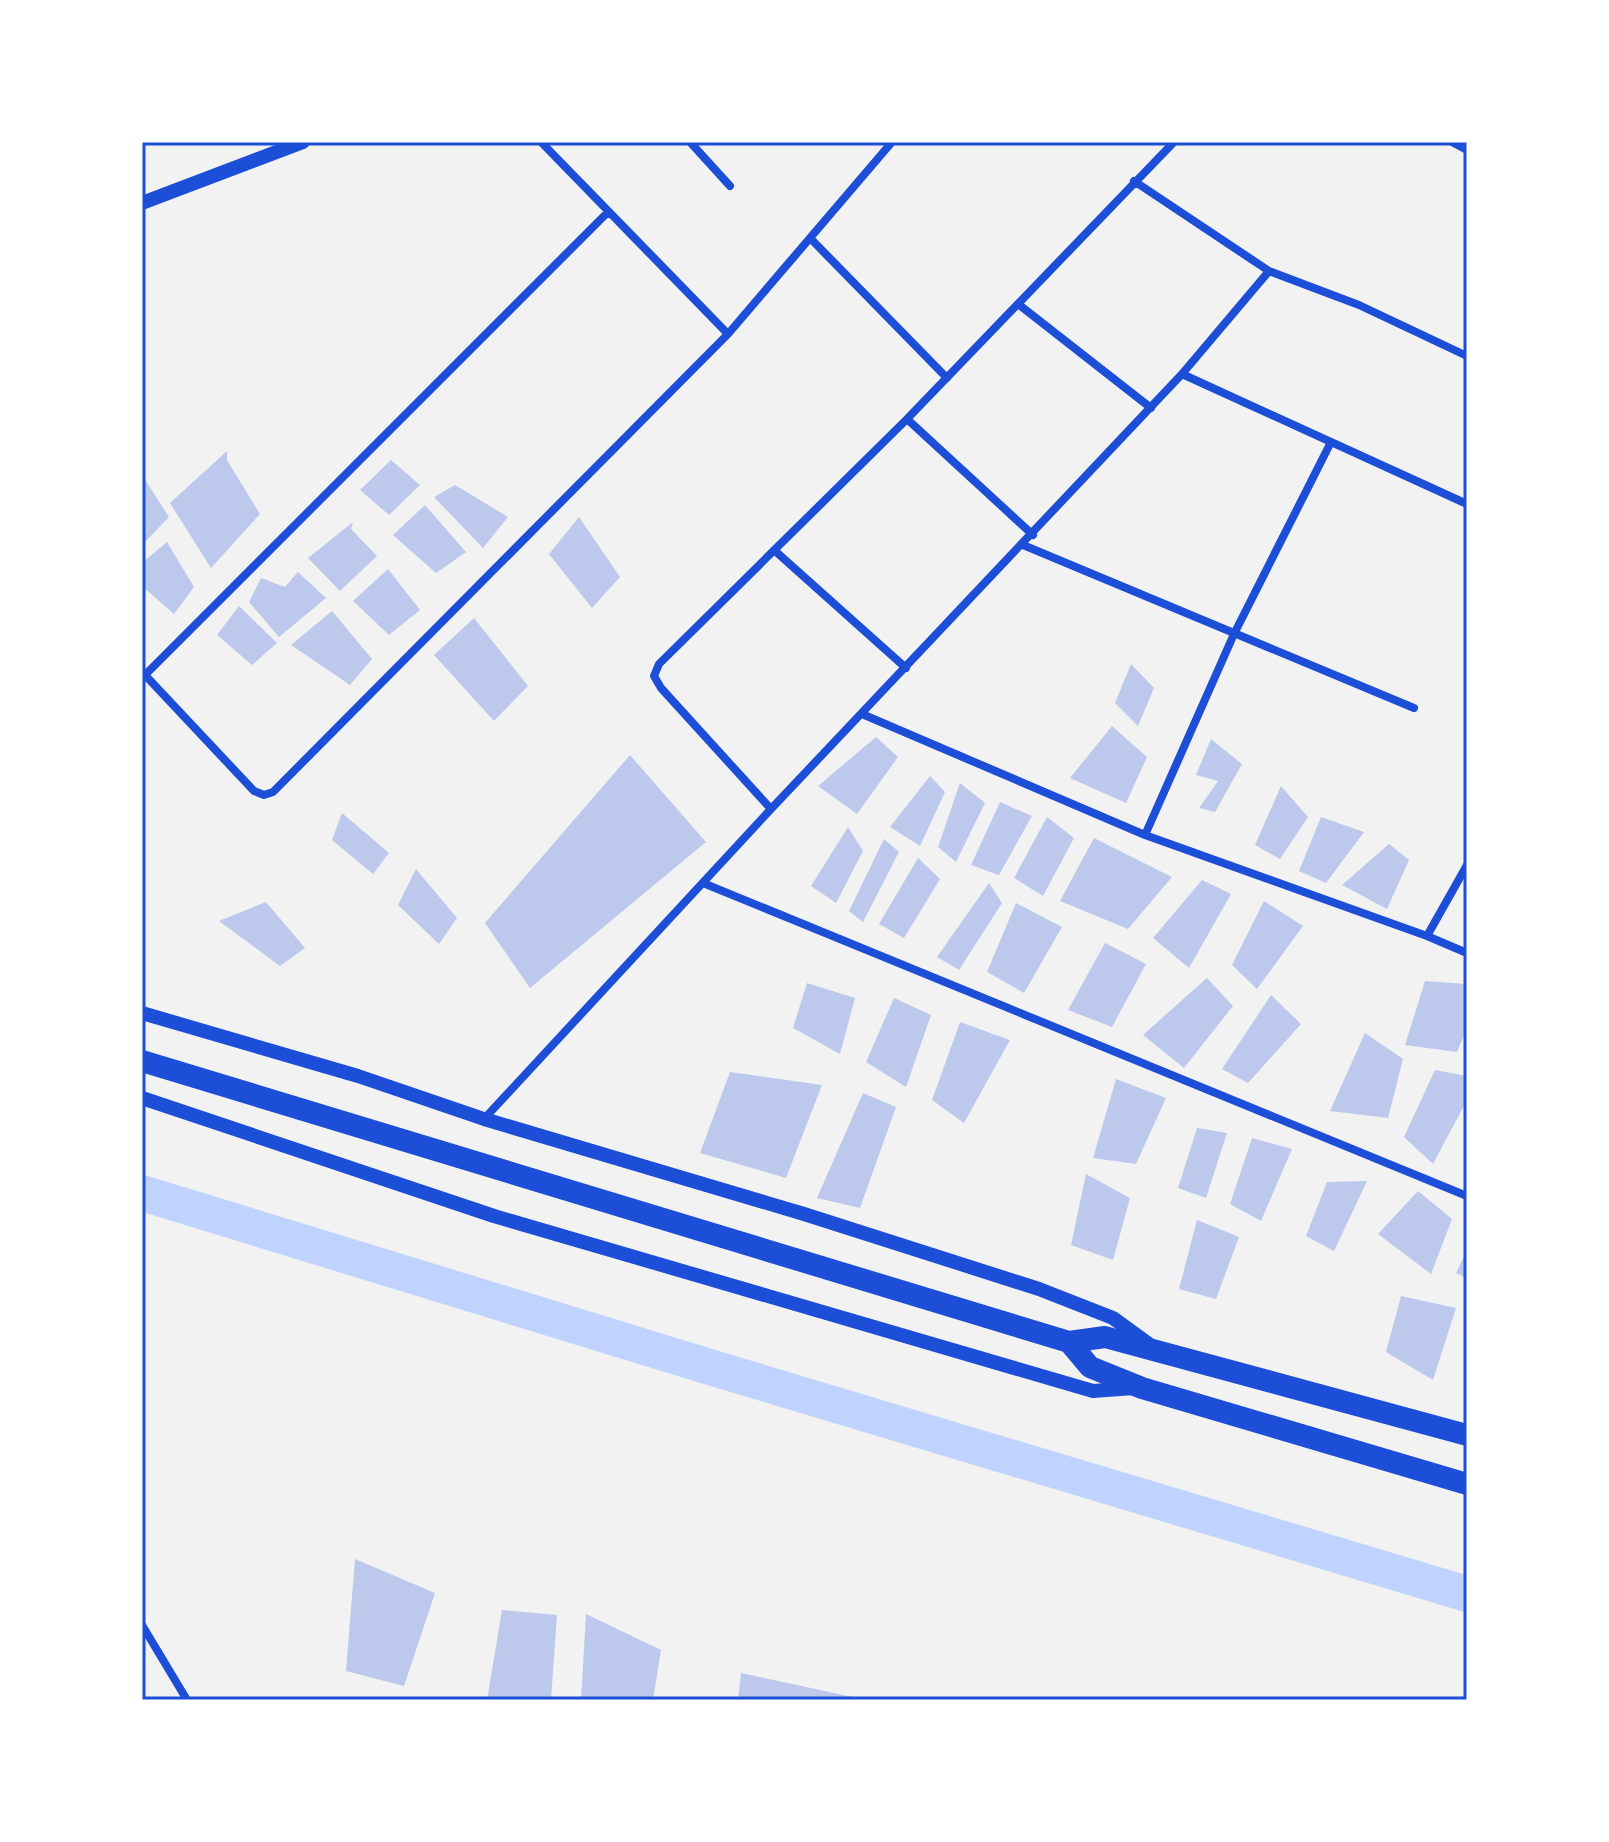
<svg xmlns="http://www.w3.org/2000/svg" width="1609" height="1842" viewBox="0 0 1609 1842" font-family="'PT Sans Narrow',sans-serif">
<rect width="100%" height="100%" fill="#f2f2f2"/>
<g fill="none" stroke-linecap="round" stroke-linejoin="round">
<path stroke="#bfd3fe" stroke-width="36" d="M142,1193L713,1368L1467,1594"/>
</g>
<path fill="#bdc9ec" d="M227,451V460L260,514L211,568L170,503Z
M391,460L420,485L389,515L360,490Z
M142,475L169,517L144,543L142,540Z
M455,485L508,517L483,548L434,497Z
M425,505L466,552L436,573L393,535Z
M579,517L620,577L592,608L549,554Z
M353,522L351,529L377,556L340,591L308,558Z
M167,542L194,587L174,614L142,586V563Z
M388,569L420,610L389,635L353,601Z
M298,572L326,598L279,637L249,602L261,578L285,587Z
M239,606L277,643L252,665L217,635Z
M332,611L372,659L350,685L291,645Z
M474,618L528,686L494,721L434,655Z
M1131,664L1154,688L1138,726L1115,703Z
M1112,726L1147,757L1126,803L1070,778Z
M876,737L898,757L857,814L818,786Z
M1211,739L1242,764L1215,812L1199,808L1218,781L1196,775Z
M630,755L706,842L530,988L485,923Z
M930,776L945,792L920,846L890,827Z
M960,783L985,803L956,862L938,847Z
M1281,786L1308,817L1280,859L1255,845Z
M1000,802L1032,816L999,875L971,865Z
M342,813L389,853L373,874L332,840Z
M1047,817L1074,838L1043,896L1014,878Z
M1321,817L1364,832L1326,883L1299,871Z
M848,827L863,851L836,903L811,886Z
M1094,838L1172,877L1128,929L1060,901Z
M884,839L899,852L863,922L849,911Z
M1389,844L1409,860L1387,909L1342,885Z
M918,858L940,879L904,938L879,924Z
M416,869L457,918L439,944L398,905Z
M1202,880L1231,894L1189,968L1153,938Z
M989,883L1002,903L959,970L937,957Z
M1264,901L1303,926L1257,989L1232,965Z
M266,902L305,948L280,966L219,921Z
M1016,903L1062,927L1024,993L987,972Z
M1105,943L1146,964L1112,1027L1068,1010Z
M1207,978L1233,1006L1184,1068L1143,1035Z
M1425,981L1467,984V1028L1457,1052L1405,1045Z
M807,983L855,998L840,1054L793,1028Z
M1271,995L1301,1024L1248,1083L1222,1069Z
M894,998L931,1015L906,1087L866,1062Z
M960,1022L1010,1040L964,1123L932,1100Z
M1365,1033L1403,1059L1388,1118L1330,1111Z
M1435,1070L1467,1076V1100L1433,1164L1404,1137Z
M730,1072L822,1085L786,1178L700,1153Z
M1116,1079L1166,1098L1136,1164L1093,1158Z
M863,1093L896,1107L860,1208L817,1198Z
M1197,1128L1227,1133L1206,1198L1178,1188Z
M1252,1138L1292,1149L1261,1221L1230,1204Z
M1086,1174L1130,1198L1113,1260L1071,1245Z
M1367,1181L1334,1251L1306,1236L1327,1182Z
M1418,1191L1452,1219L1431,1274L1378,1234Z
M1197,1220L1239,1237L1216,1299L1179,1289Z
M1467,1250V1278L1456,1273Z
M1401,1296L1456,1308L1433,1380L1386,1352Z
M355,1559L435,1593L404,1686L346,1671Z
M502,1610L557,1615L551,1700H487Z
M586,1614L661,1650L653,1700H581Z
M741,1673L862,1699V1700H738Z"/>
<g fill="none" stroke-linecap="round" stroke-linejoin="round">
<path stroke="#1d4ed8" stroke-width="8" d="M541,142L728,334
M690,142L730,186
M1452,142L1467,150
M810,238L947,378
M1269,271L1359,305L1467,356
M1018,304L1151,408
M1182,374L1467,504
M907,419L1033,535
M1023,545L1414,708
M774,550L906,668
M145,675L608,212
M142,679L145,675L254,791L264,795L273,792L728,334L892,142
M862,714L1145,835L1427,936L1467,953
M771,809L661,688L654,676L659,664L907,419L1174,142
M1145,835L1234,634L1331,442
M703,883L1467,1196
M1427,936L1467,865
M484,1119L771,809L1182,374L1269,271L1134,181
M142,1625L187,1700"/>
<path stroke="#1d4ed8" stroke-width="14" d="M142,203L303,142
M142,1013L358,1076L484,1119L804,1214L1039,1289L1113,1318L1150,1345
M142,1098L494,1216L1093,1391L1134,1388"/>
<path stroke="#1d4ed8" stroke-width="22" d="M142,1061L1069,1342L1105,1337L1467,1435
M1069,1342L1090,1367L1142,1388L1467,1484"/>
</g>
<rect width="1609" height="1842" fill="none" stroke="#ffffff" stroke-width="288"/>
<rect x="144" y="144" width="1321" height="1554" fill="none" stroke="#1d4ed8" stroke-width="3"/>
</svg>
